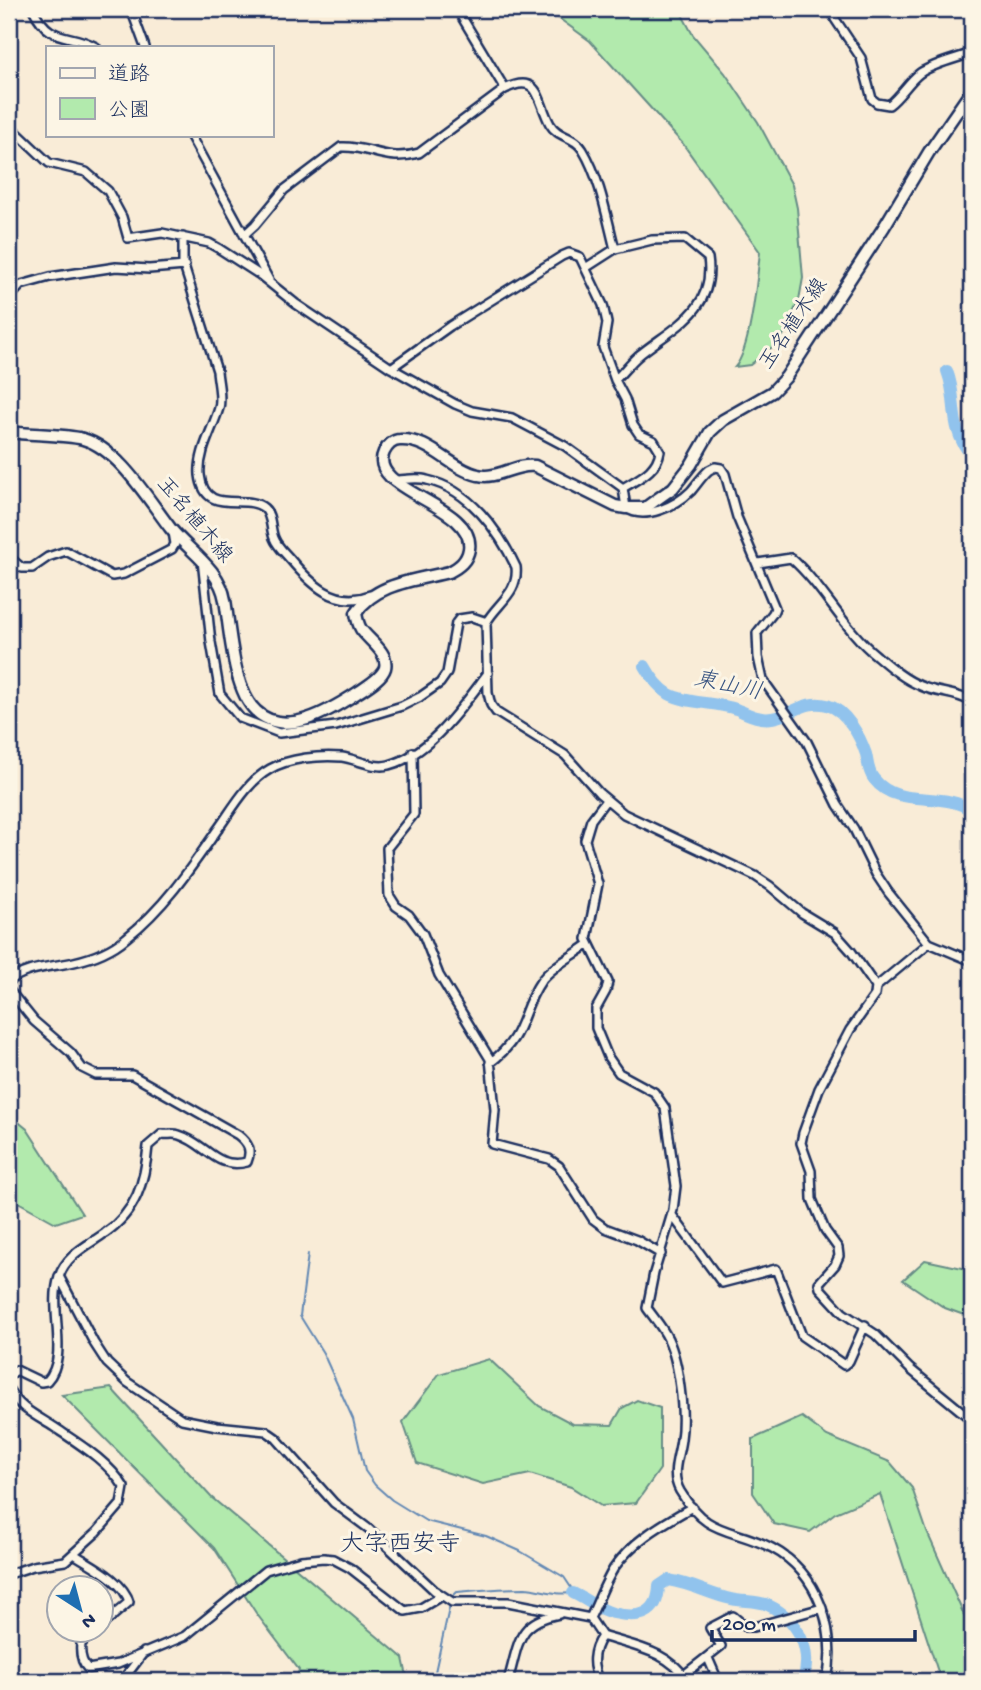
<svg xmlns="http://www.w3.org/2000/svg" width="981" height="1690" viewBox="0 0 981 1690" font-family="'Gochi Hand','Klee One',sans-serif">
<rect width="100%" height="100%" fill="#f9ecd7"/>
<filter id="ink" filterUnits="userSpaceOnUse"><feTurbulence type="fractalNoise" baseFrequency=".0143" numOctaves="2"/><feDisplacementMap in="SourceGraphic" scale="14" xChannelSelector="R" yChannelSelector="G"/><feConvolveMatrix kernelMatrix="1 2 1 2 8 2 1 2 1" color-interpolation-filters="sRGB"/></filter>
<g filter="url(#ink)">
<path fill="#b2eaad" stroke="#668c86" stroke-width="2" d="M546,9H679L693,35L725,73L758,122L792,185L797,208L803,278L799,300L781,340L750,365L735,367C751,349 757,278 760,252L683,144L590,41Z
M9,1114L27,1129L82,1214L56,1223L9,1197Z
M925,1260L972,1270V1318L945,1308L903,1280Z
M489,1359L539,1406L573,1424L612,1425L622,1408L637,1400L660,1408V1469L636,1503L601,1506L571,1487L530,1474L483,1484L417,1463L403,1422L439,1374Z
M111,1388L211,1497L403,1658L408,1681H295L299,1670L256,1613L214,1548L62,1395Z
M802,1417L827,1436L890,1462L912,1488L927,1532L972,1633V1681H941L880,1494L835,1513L810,1532L774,1524L753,1493V1439Z"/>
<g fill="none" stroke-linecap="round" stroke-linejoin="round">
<path stroke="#6288b4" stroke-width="2" d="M308,1254L300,1316L323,1353L353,1419L365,1471L375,1485L392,1500L426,1521L486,1536L520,1551L564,1577L574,1592C560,1597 541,1589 525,1588C502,1588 480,1590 457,1592L451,1598
M433,1681L450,1604"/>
<path stroke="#91c3ed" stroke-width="12" d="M947,371C959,402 947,427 972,456
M645,666C651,677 658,687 669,694C687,704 716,702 736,709C748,714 759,720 772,718C792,715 806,699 827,705C846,710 860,736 866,754C868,762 868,772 874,779C898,810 944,789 972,811
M573,1593C586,1599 599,1610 613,1613C639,1619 658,1615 659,1586L668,1580C693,1584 709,1594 731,1599C743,1602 756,1600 768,1605C798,1619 813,1650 803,1681"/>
<g stroke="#1b2f5e" stroke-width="12">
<path id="street" d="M33,9C51,45 67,31 96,47
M131,9L145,47
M457,9L505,89
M832,9L835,19L861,58L872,99L877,103L889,105C901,96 908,82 920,73C935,63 955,59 972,53
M9,125L49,163L86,172L108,191L122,217L128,238L162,233L209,243L218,248L260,275L296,304L391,368L455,404L472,411L512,418L565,446L623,488L626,508C644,521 676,506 691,491C697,484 702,476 709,470L715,467L721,468L725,474L737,517L775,608L773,613L757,633L758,657L763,680L807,742L838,805L854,829L876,874L888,892L929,943L972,961
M190,135L269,280
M244,235L255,225L284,190L341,147C369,145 385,163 419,153L505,89C540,72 537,100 550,124C558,138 575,136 583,150C600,178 607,218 615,249L587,267
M183,237V263L217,371C218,383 222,397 219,408C213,429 198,452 200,475C205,518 246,492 264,508C272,515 270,528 274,538C277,546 284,552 290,559C310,583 335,609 370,595
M615,249L652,240L685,239L708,258C716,311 672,328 638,356C630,363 623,372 615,380
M9,298L21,285L50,277L116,267L149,269L185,266
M391,368L450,326L562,256L569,253L580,257L603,305L607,323L603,347L615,380L625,399L633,425L639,434L654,441L660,451C657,471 639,478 623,488
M394,480C404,480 417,477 427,480C469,489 499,531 516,567C519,593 497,603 486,623L488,693L491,705L496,712L565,755L599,793L624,814L755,876L770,886L802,913L835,933L851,951L876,987
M9,557L22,568H32L48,557L66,551L112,576L124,574L172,549L175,544L173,532
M202,560L211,642L220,694L240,718L279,733L336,726L402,706L420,697L440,683L447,673L456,623L459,619L472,617L487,622
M758,563L791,558C824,587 843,629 877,656C890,667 905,680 921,686C939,694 956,692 972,702
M413,752L414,814L387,848L389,895L396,906L409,915L423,934L439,975L490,1059L495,1110L492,1144L549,1159L559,1166L593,1219L605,1228L637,1240L661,1254
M606,800L591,820L585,840L598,884L587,939L608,982L606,991L596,1009V1028L608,1057L619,1073L654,1092L665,1108L676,1186L673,1210L654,1273L647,1308C654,1318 663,1328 668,1339C679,1362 685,1413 681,1439C679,1457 670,1473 680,1491C707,1537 731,1527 772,1548C819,1573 837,1631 827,1681
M929,943L876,987L875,995L850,1030L819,1089L803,1133L801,1143L811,1171L812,1199L825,1230L838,1248L839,1256L835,1265L819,1283L820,1288L843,1313L875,1334L910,1369L972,1420
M9,982C24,967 53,967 74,962C92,958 112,950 126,938C164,908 191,868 218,829C233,808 247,782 270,769C289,758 320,755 342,757C356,759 374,769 389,765C430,755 464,704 488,673
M9,990L34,1021L71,1053L82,1068L96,1075H132L238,1135C248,1143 252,1150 247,1162C215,1170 206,1143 179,1135C174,1133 167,1135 162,1134L148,1146C145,1182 136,1212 105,1233C87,1246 66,1255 59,1277C48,1310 70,1356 47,1381L41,1382L16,1370L9,1376
M490,1063C527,1035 519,1013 541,981C552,966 575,955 589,944
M672,1215L722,1283L776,1269L802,1336L844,1365L849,1361L865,1325
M59,1276L94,1343L107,1363L127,1382L182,1419L217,1426L266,1431L276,1438L334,1503L369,1529L434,1590L452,1602H508L590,1618L602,1636C635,1647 667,1650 688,1681
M9,1390C19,1408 37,1416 54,1427C79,1444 108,1461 124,1487L121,1504L97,1532L65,1561L33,1566L9,1574
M74,1554C91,1565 124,1581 129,1602L102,1625
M590,1618C598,1602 604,1584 614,1568C633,1540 663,1524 692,1507
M94,1630L81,1644C80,1653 81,1662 88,1669L118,1664L185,1636L266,1570L301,1560L324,1558L333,1559L350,1568L405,1611L421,1608L441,1596
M708,1658L718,1681
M684,1675L721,1646L710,1628L733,1616L746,1627H754L822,1608
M122,1681L144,1652
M508,1681C519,1644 516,1622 559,1614
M599,1681C591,1666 592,1650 602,1636"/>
</g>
<g stroke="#1b2f5e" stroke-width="15">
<path id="secondary" d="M9,432C31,435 63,434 83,439C119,449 149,501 171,529C189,551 220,569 225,600C230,629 233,690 256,711C285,739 331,710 357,693C366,687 382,678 385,668C389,652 368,640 361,629C358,624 357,619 356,613C375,583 417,580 449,572C459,567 467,561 469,549C476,504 366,491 384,452C387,446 393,440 400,440C429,438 451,469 478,475C497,480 515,463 535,466L615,506L626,508H645L656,500L673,488L691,465L710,432L723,420L772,392L786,377L884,227L929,152L972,90"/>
</g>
<use href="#street" stroke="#fcf5e5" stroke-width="7"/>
<use href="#secondary" stroke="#fcf5e5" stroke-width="10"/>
</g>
</g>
<g text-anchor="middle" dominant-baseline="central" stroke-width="6" stroke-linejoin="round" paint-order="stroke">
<g font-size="21" fill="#1b2f5e" stroke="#fcf5e5">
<text transform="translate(795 325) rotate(-56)">玉名植木線</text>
<text transform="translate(193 521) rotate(50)">玉名植木線</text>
</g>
<g font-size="23" font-style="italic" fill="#385482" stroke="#fcf5e5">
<text transform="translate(728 687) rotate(12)">東山川</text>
</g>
<g font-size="24" fill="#1b2f5e" stroke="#fcf5e5">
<text x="400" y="1545">大字西安寺</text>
</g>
</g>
<rect width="981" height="1690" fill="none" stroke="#fcf5e5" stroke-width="35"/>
<rect x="18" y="18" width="946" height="1655" fill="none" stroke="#1b2f5e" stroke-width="2.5" filter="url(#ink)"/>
<rect x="46" y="46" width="228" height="91" fill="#fcf5e5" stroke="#a2a6af" stroke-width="2"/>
<rect x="60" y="68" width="35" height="10" fill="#fcf5e5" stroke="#a2a6af" stroke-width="2"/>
<text x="108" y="80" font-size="21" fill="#1b2f5e">道路</text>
<rect x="60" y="98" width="35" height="21" fill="#b2eaad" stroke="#a2a6af" stroke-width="2"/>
<text x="108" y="116" font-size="21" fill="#1b2f5e">公園</text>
<g transform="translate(80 1609) rotate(144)"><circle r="33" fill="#fcf5e5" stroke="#a2a6af" stroke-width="2"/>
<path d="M0-5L12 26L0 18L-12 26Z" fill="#1f6fb2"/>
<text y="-10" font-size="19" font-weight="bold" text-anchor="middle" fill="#1b2f5e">N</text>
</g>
<path d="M712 1630v10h203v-10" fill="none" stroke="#1b2f5e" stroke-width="3.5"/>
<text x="722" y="1630" font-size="21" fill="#1b2f5e" stroke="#fcf5e5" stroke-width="5" paint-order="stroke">200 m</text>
</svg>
